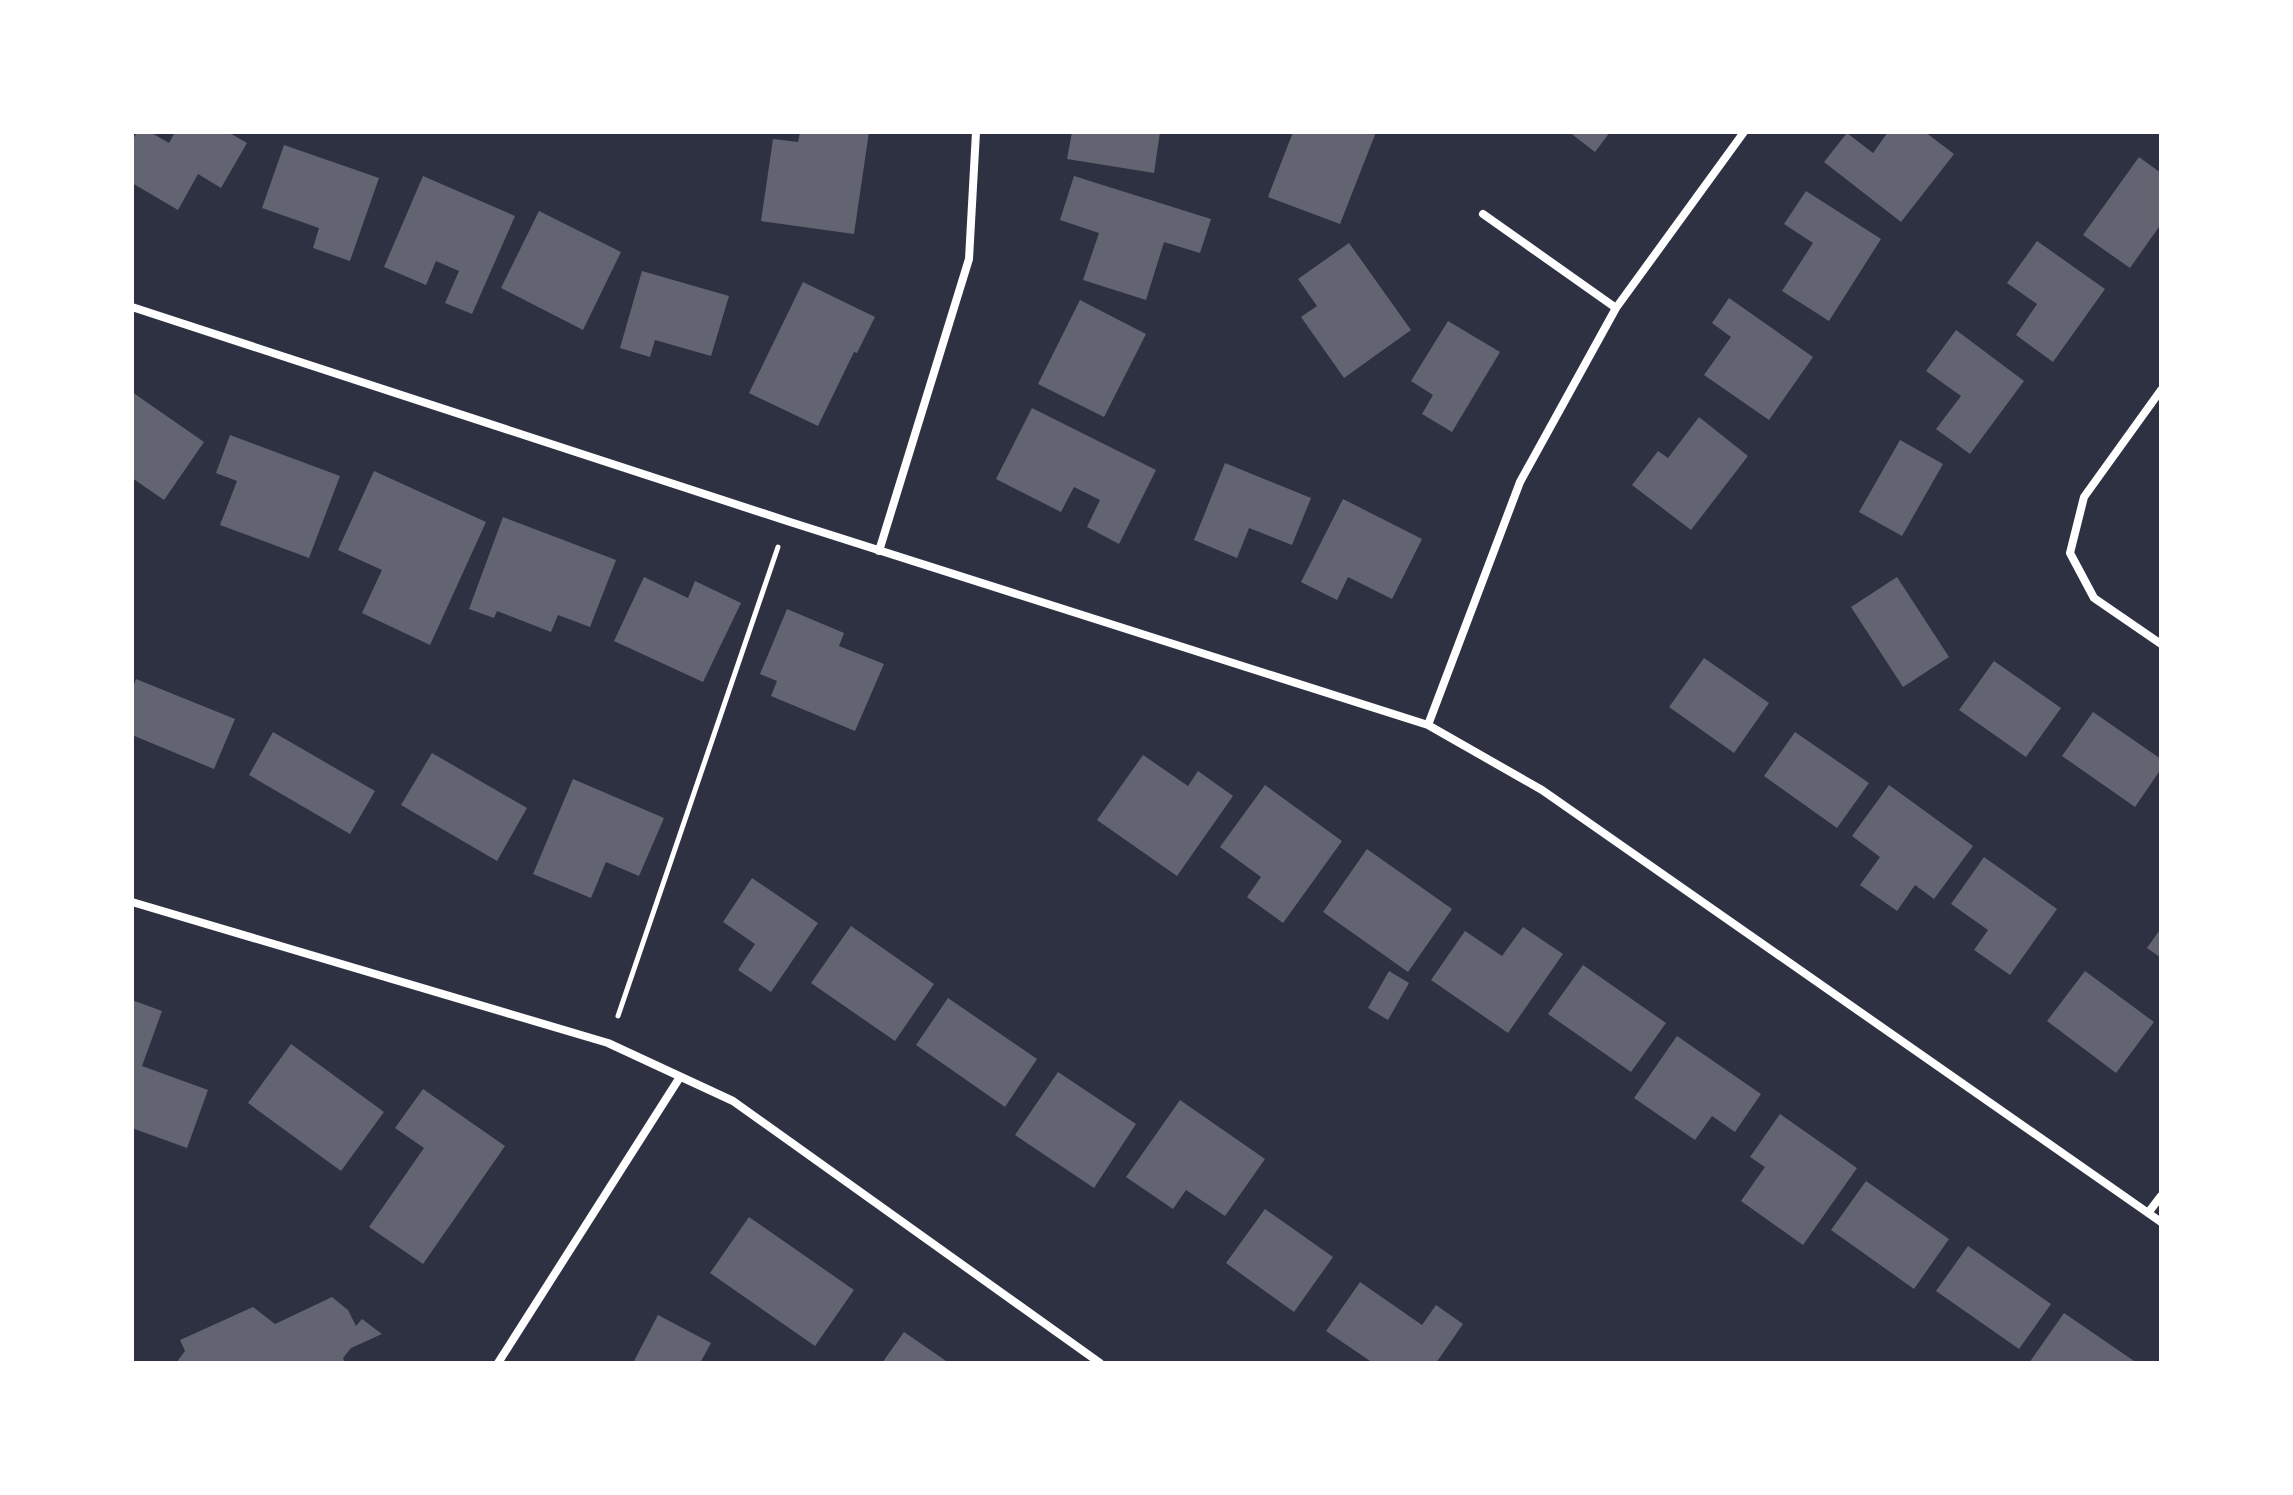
<svg xmlns="http://www.w3.org/2000/svg" width="2293" height="1495" viewBox="0 0 2293 1495" font-family="'Libre Baskerville',serif">
<rect width="100%" height="100%" fill="#2d3142"/>
<path fill="#626471" d="M137,132H150L169,143L175,132H228L247,143L221,188L198,174L178,210L132,183V141Z
M800,132H869L854,234L761,221L773,139L798,142Z
M1072,132H1160L1154,173L1067,159Z
M1293,132H1376L1340,224L1268,197Z
M1569,132H1610L1595,152Z
M1888,132H1925L1954,154L1901,222L1824,162L1847,133L1873,153Z
M284,145L379,178L350,261L313,248L319,228L262,208Z
M2139,157L2161,173V224L2130,268L2083,235Z
M423,176L515,216L472,314L445,303L459,271L436,261L426,285L384,267Z
M1074,176L1211,219L1200,253L1164,242L1146,300L1083,280L1099,233L1060,220Z
M1806,191L1881,239L1829,321L1782,291L1813,243L1784,224Z
M539,211L621,252L583,330L501,288Z
M2037,241L2105,289L2053,362L2016,335L2037,304L2007,283Z
M1349,243L1411,330L1344,378L1301,317L1317,306L1298,279Z
M642,271L729,296L711,356L655,340L650,357L620,348Z
M803,282L875,317L857,353L854,352L818,426L749,393Z
M1729,298L1813,357L1769,420L1704,375L1731,337L1712,323Z
M1080,300L1146,334L1104,417L1038,384Z
M1448,321L1500,352L1452,432L1422,414L1433,395L1411,381Z
M1956,330L2024,381L1970,454L1936,429L1961,396L1926,371Z
M132,392L204,442L164,500L132,478Z
M1032,408L1156,470L1119,544L1087,527L1100,500L1074,487L1061,512L996,479Z
M1699,417L1748,456L1691,530L1632,485L1658,451L1668,458Z
M230,435L340,476L309,558L220,525L237,481L216,473Z
M1900,440L1943,464L1902,536L1859,512Z
M1225,463L1311,498L1292,545L1249,528L1237,558L1194,540Z
M374,471L486,522L430,645L362,613L382,570L338,550Z
M1343,499L1422,539L1392,599L1348,577L1337,600L1301,582Z
M503,517L616,560L590,627L558,615L551,632L497,611L494,618L469,609Z
M644,577L688,598L695,581L741,603L703,682L614,641Z
M1897,577L1949,657L1903,687L1851,607Z
M787,609L844,633L839,646L884,664L855,731L771,696L777,681L760,674Z
M1704,658L1769,703L1734,753L1669,707Z
M1994,661L2061,708L2026,757L1959,710Z
M136,679L235,719L214,769L132,735V690Z
M2093,712L2161,759V769L2135,807L2062,756Z
M273,732L375,791L350,834L249,775Z
M1795,732L1869,783L1837,828L1764,776Z
M432,753L527,808L497,861L401,805Z
M1143,755L1188,786L1198,771L1233,796L1177,876L1097,820Z
M573,779L664,818L639,876L606,862L591,898L533,874Z
M1265,785L1342,841L1283,923L1247,897L1261,877L1220,847Z
M1889,785L1973,846L1934,899L1915,885L1897,911L1860,885L1880,857L1852,836Z
M1367,849L1452,909L1408,972L1323,912Z
M1984,857L2057,909L2010,975L1974,950L1988,930L1951,904Z
M752,878L818,923L771,992L738,970L755,944L723,922Z
M851,926L934,984L895,1041L811,983Z
M1523,927L1563,954L1508,1033L1431,980L1465,931L1502,956Z
M2161,928V958L2147,948Z
M1583,965L1666,1023L1631,1072L1548,1014Z
M1389,971L1409,983L1388,1020L1368,1008Z
M2085,971L2154,1022L2116,1073L2047,1021Z
M948,998L1037,1059L1005,1107L916,1045Z
M132,1000L162,1011L142,1066L208,1090L187,1148L132,1128Z
M1677,1036L1761,1094L1735,1132L1712,1116L1695,1140L1634,1098Z
M291,1044L384,1112L341,1171L248,1103Z
M1058,1072L1136,1124L1094,1188L1015,1135Z
M423,1089L505,1146L423,1264L369,1227L424,1148L395,1128Z
M1180,1100L1265,1159L1225,1216L1186,1190L1173,1209L1126,1177Z
M1780,1114L1857,1168L1803,1245L1741,1201L1765,1167L1750,1157Z
M1866,1181L1949,1239L1914,1289L1831,1230Z
M1265,1209L1333,1257L1294,1312L1226,1263Z
M749,1217L854,1290L815,1346L710,1273Z
M1968,1246L2051,1304L2019,1349L1936,1291Z
M1360,1282L1422,1325L1436,1305L1463,1324L1436,1363H1373L1326,1331Z
M332,1297L348,1310L356,1326L362,1319L382,1334L351,1348L343,1358L345,1363H176L185,1351L180,1340L253,1307L275,1324Z
M2064,1313L2137,1363H2029Z
M658,1315L711,1343L700,1363H633Z
M904,1332L949,1363H882Z"/>
<g fill="none" stroke-linecap="round" stroke-linejoin="round">
<path stroke="#fff" stroke-width="5" d="M618,1016L778,547"/>
<path stroke="#fff" stroke-width="8" d="M1483,214L1616,308
M132,307L787,521L1428,725L1542,790L2161,1222
M2161,390L2084,497L2070,553L2094,598L2161,644
M879,551L969,259L976,132
M1428,725L1520,482L1616,308L1744,132
M132,902L608,1043L733,1101L1100,1363
M2148,1213L2161,1196
M498,1363L680,1077"/>
</g>
<rect width="2293" height="1495" fill="none" stroke="#ffffff" stroke-width="268"/>
</svg>
